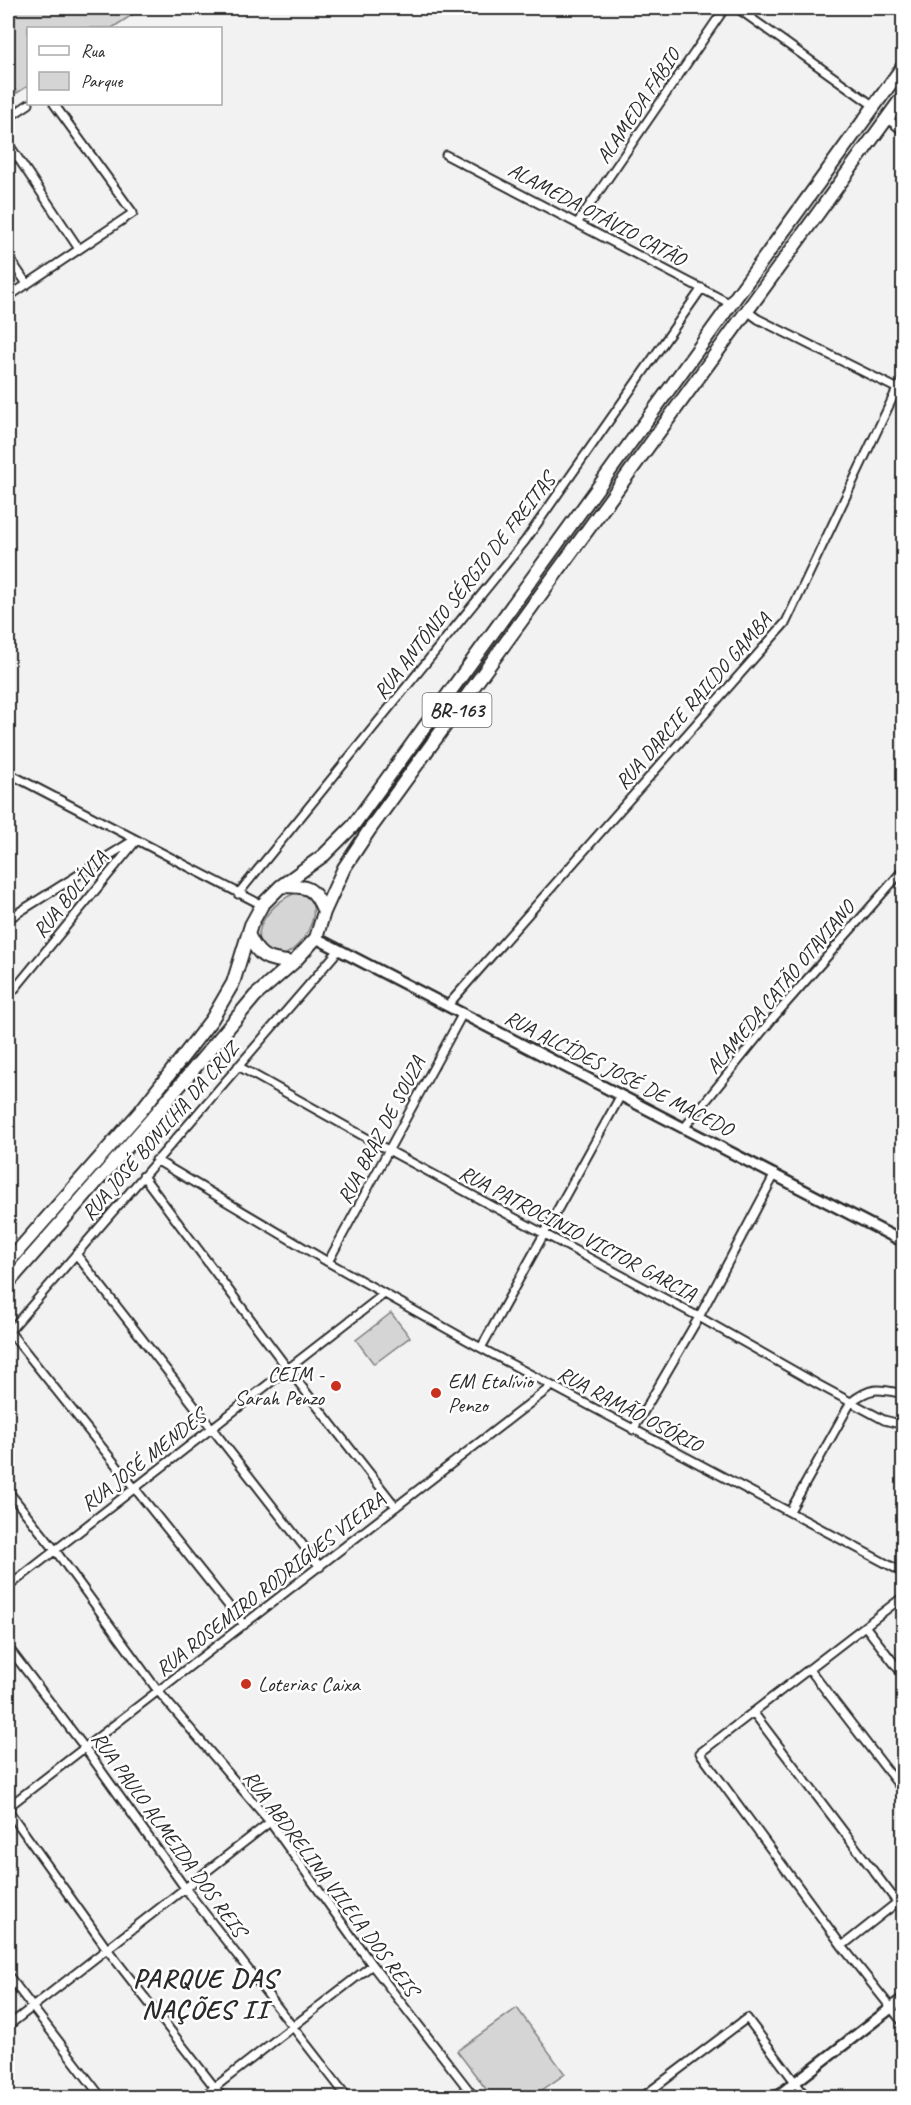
<svg xmlns="http://www.w3.org/2000/svg" width="911" height="2105" viewBox="0 0 911 2105" font-family="Caveat,sans-serif">
<rect width="100%" height="100%" fill="#f2f2f2"/>
<filter id="ink" filterUnits="userSpaceOnUse"><feTurbulence type="fractalNoise" baseFrequency=".0167" numOctaves="2"/><feDisplacementMap in="SourceGraphic" scale="12" xChannelSelector="R" yChannelSelector="G"/><feConvolveMatrix kernelMatrix="1 2 1 2 8 2 1 2 1" color-interpolation-filters="sRGB"/></filter>
<g filter="url(#ink)">
<path fill="#d5d5d5" stroke="#808080" stroke-width="1.5" d="M12,8H143L112,28H28V86L17,93L8,80V11Z
M295,893C335,897 302,960 270,958L258,942C258,919 275,902 295,893Z
M391,1313L410,1337L374,1364L356,1340Z
M517,2008L565,2074L532,2097H492L457,2051Z"/>
<g fill="none" stroke-linecap="round" stroke-linejoin="round">
<g stroke="#2b2b2b" stroke-width="11">
<path id="minor" d="M737,8L874,106
M8,118L29,104
M887,118L904,132
M8,143L79,249
M446,155L731,304
M578,222L725,8
M8,256L27,284
M8,297L133,213L54,104
M747,311L758,319L904,392
M8,773L262,905
M238,894L525,541L702,288
M8,919L134,840
M8,997L136,841
M448,1005L786,622L897,389L904,380
M238,1066L390,1151L699,1317L819,1385L884,1420L904,1425
M684,1128L773,1018L904,869
M156,1160L328,1262L481,1348L904,1573
M143,1176L288,1369L396,1507
M76,1254L320,1567
M328,1262L463,1013
M9,1331L244,1625
M8,1333L338,951
M481,1348L621,1095
M633,1430L699,1317L775,1174
M8,1491L55,1550L158,1691L270,1822L372,1965L475,2098
M790,1511L851,1402C872,1386 879,1389 904,1394
M8,1587L384,1294
M904,1596L700,1753L842,1946L904,2024
M865,1626L904,1676
M8,1647L85,1748L185,1888L348,2098
M810,1670L904,1792
M753,1712L897,1902
M8,1807L552,1386
M8,1810L107,1949L223,2098
M842,1946L904,1897
M8,1975L102,2098
M8,2026L270,1822
M201,2098L372,1965
M641,2098L747,2018L807,2098"/>
</g>
<g stroke="#2b2b2b" stroke-width="14">
<path id="tertiary" d="M316,938L904,1242
M775,2098L904,1998"/>
</g>
<g stroke="#2b2b2b" stroke-width="16">
<path id="trunk" d="M281,886C307,886 314,886 324,912
M249,936C260,960 268,959 293,963
M8,1262L140,1112L212,1019L233,983L251,925L262,905L281,886L324,855L352,827L904,65
M8,1283L149,1122L255,996L293,963L316,938L324,912L344,868L370,829L904,95"/>
</g>
<use href="#minor" stroke="#fff" stroke-width="7"/>
<use href="#tertiary" stroke="#fff" stroke-width="9"/>
<use href="#trunk" stroke="#fff" stroke-width="12"/>
</g>
</g>
<g fill="#c8321e" stroke="#fff" stroke-width="2">
<circle cx="336" cy="1386" r="6"/>
<circle cx="436" cy="1393" r="6"/>
<circle cx="246" cy="1684" r="6"/>
</g>
<g text-anchor="middle" dominant-baseline="central" stroke-width="5" stroke-linejoin="round" paint-order="stroke">
<rect fill="#fff" stroke="#6b6b6b" stroke-width="1.5" x="422.5" y="693" width="69" height="34" rx="4.5"/>
<g font-size="20" font-weight="bold" fill="#2b2b2b">
<text x="457" y="710">BR-163</text>
</g>
<g font-size="21" fill="#2b2b2b" stroke="#fff">
<text transform="translate(638 106) rotate(-56)">ALAMEDA FÁBIO</text>
<text transform="translate(597 214) rotate(28)">ALAMEDA OTÁVIO CATÃO</text>
<text transform="translate(464 586) rotate(-52)">RUA ANTÔNIO SÉRGIO DE FREITAS</text>
<text transform="translate(693 701) rotate(-49)">RUA DARCIE RAILDO GAMBA</text>
<text transform="translate(70 894) rotate(-51)">RUA BOLÍVIA</text>
<text transform="translate(780 987) rotate(-50)">ALAMEDA CATÃO OTAVIANO</text>
<text transform="translate(619 1073) rotate(27)">RUA ALCÍDES JOSÉ DE MACEDO</text>
<text transform="translate(381 1130) rotate(-62)">RUA BRAZ DE SOUZA</text>
<text transform="translate(160 1131) rotate(-49)">RUA JOSÉ BONILHA DA CRUZ</text>
<text transform="translate(578 1233) rotate(28)">RUA PATROCINIO VICTOR GARCIA</text>
<text transform="translate(630 1409) rotate(28)">RUA RAMÃO OSÓRIO</text>
<text transform="translate(143 1460) rotate(-38)">RUA JOSÉ MENDES</text>
<text transform="translate(270 1584) rotate(-38)">RUA ROSEMIRO RODRIGUES VIEIRA</text>
<text transform="translate(169 1834) rotate(54)">RUA PAULO ALMEIDA DOS REIS</text>
<text transform="translate(331 1883) rotate(53)">RUA ABDRELINA VILELA DOS REIS</text>
</g>
<g font-size="21" fill="#2b2b2b" stroke="#fff" text-anchor="start">
<text x="324" y="1374" text-anchor="end">CEIM -<tspan x="324" dy="24">Sarah Penzo</tspan></text>
<text x="448" y="1381">EM Etalívio<tspan x="448" dy="24">Penzo</tspan></text>
<text x="258" y="1684">Loterias Caixa</text>
</g>
<g font-size="27" font-weight="bold" letter-spacing="1.5" fill="#2b2b2b" stroke="#fff">
<text x="205" y="1978">PARQUE DAS<tspan x="205" dy="31">NAÇÕES II</tspan></text>
</g>
</g>
<rect width="911" height="2105" fill="none" stroke="#fff" stroke-width="30"/>
<rect x="15" y="15" width="881" height="2075" fill="none" stroke="#2b2b2b" stroke-width="2" filter="url(#ink)"/>
<rect x="27" y="27" width="195" height="78" fill="#ffffff" stroke="#aaaaaa" stroke-width="1.5"/>
<rect x="39" y="46" width="30" height="9" fill="#ffffff" stroke="#aaaaaa" stroke-width="1.5"/>
<text x="81" y="57" font-size="18" fill="#2b2b2b">Rua</text>
<rect x="39" y="72" width="30" height="18" fill="#d5d5d5" stroke="#aaaaaa" stroke-width="1.5"/>
<text x="81" y="87" font-size="18" fill="#2b2b2b">Parque</text>
</svg>
